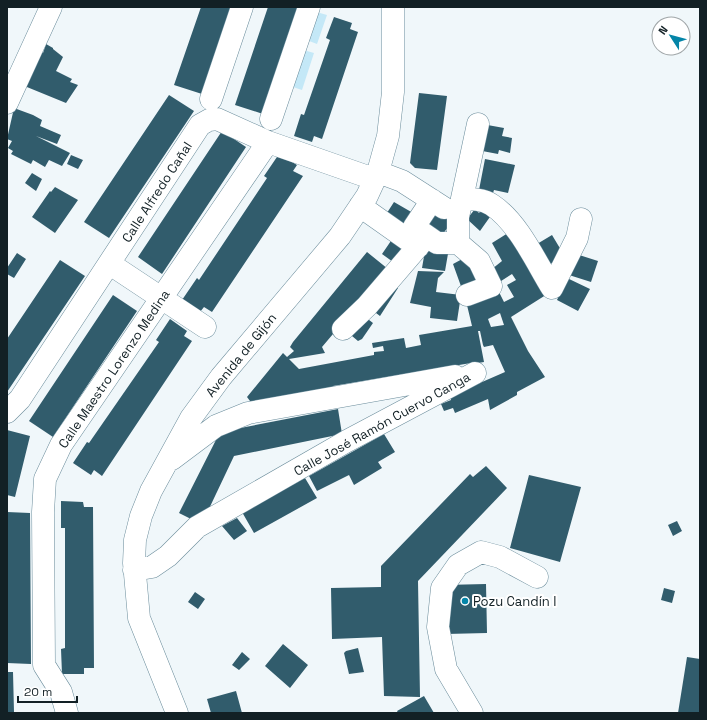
<svg xmlns="http://www.w3.org/2000/svg" width="707" height="720" viewBox="0 0 707 720" font-family="'Space Grotesk',sans-serif">
<rect width="100%" height="100%" fill="#f0f7fa"/>
<path fill="#c4e8f7" d="M313,11L327,15L317,44L304,39Z
M300,49L314,53L302,90L287,85Z"/>
<path fill="#315c6c" fill-rule="evenodd" d="M201,7H232L202,94L174,85Z
M268,7H299L263,114L235,105Z
M334,17L352,23L350,29L358,32L322,139L314,136L312,142L294,136L301,114L304,115L330,40L326,38Z
M46,44L53,48V49L63,57L56,71L72,79L70,82L78,85L66,103L22,85L38,51L43,53Z
M419,93L447,96L437,170L415,168L410,163Z
M169,95L194,111L109,238L84,222Z
M14,108L33,115L42,120L40,126L61,135L57,144L36,136L70,153L62,166L49,160L45,167L33,160L31,164L11,154L13,151L8,148L12,141L7,139Z
M482,124L504,128L502,136L512,138L510,153L499,150L498,154L477,150Z
M222,131L246,147L162,274L138,257Z
M279,154L297,165L293,171L303,176L212,312L204,307L200,312L182,300L197,278L199,280L267,178L264,176Z
M71,155L83,160L78,169L67,164Z
M485,159L515,165L508,193L494,190L493,193L479,190Z
M32,173L42,179L36,191L25,183Z
M55,187L78,200L55,233L32,217L50,191L51,192Z
M394,202L413,213L407,235L383,219Z
M431,205L453,220L440,238L419,224Z
M475,209L479,213L482,209L492,214L480,231L467,219Z
M511,231L549,293L511,317L528,351L545,377L517,392V395L490,410L488,399L455,413L453,408L444,411L441,404L451,400L450,396L505,372L493,345L484,347L483,345L480,331H478L484,362L478,363L477,362L333,386L334,389L253,405L247,397L283,353L287,357L294,351L290,347L293,342L367,252L388,269L322,347L325,353L289,359L299,369L374,355V352L384,351L383,346L373,348L372,343L404,338L406,348L421,345L419,335L472,326L466,301L498,290L504,302L514,297L507,285L516,280L512,274L498,283L492,269L502,261L492,243ZM500,313L504,325L491,327L488,319Z
M395,235L413,249L400,267L382,254Z
M552,235L564,255L544,268L532,247Z
M426,245L449,248L445,271L422,268Z
M17,253L26,259L14,278L7,274V268Z
M576,254L598,261L591,282L569,275Z
M466,257L484,283L462,289L453,264Z
M60,260L85,276L7,392V339Z
M418,271L444,272L438,278L436,292L461,295L457,321L430,318L431,307L410,303Z
M567,278L590,289L578,311L557,300Z
M389,281L398,288L380,316L368,307Z
M113,295L137,311L53,437L29,421Z
M360,313L373,323L362,339L358,341L346,331Z
M170,319L187,331L184,336L192,341L102,476L94,470L91,475L73,463L87,442L89,443L159,342L156,340Z
M338,409L342,434L234,456L207,513L191,519L179,513L220,432Z
M7,430L30,436L15,497L7,495Z
M384,434L395,452L378,462L382,468L354,485L349,475L317,491L309,476Z
M486,466L507,488L418,581L420,697L384,696L382,637L332,639L331,588L381,587V566L470,474L473,477Z
M529,475L581,487L560,562L510,548Z
M305,478L317,498L254,533L242,512Z
M61,501L83,502L84,507H93L94,668H84V674H62L61,649L65,648V528H61Z
M7,512L30,513L31,664L7,663Z
M237,518L247,531L234,540L222,526Z
M677,521L682,531L673,536L668,525Z
M486,584L487,633L446,634L444,585Z
M664,588L675,591L672,603L661,600Z
M195,592L205,599L198,609L188,602Z
M283,644L308,665L290,688L265,666Z
M358,648L364,672L349,674L344,653L346,651Z
M242,652L250,659L239,670L232,665Z
M687,657L700,659V713H678Z
M7,672H13L14,712H7Z
M236,691L242,713H211L207,699Z
M424,696L434,713H398L397,711Z"/>
<g fill="none" stroke-linecap="round" stroke-linejoin="round">
<g stroke="#6a8c9b" stroke-width="23">
<path id="minor" d="M211,99L242,7
M7,103L51,7
M271,119L309,7
M378,172L402,181L444,208
M462,199C472,199 483,199 492,205C518,222 536,262 552,288L577,238L581,219
M432,200L414,227L437,243H458V217L478,124
M360,206L418,247
M458,243L479,261L491,286L467,295
M110,264L205,327
M343,329L367,306L427,236
M7,412L20,399L200,125L209,120L217,119L268,142L374,179
M172,459L216,426L248,413L455,376
M134,570L152,567L168,556L197,527L347,441L475,373
M67,713L61,692L44,665L43,512L45,479L61,445L268,142
M177,713L139,618L134,563L135,540L141,516L151,491L191,418L221,377L340,236L367,196L378,172L388,136L393,92V7
M472,713L446,669L438,627L442,588L458,565L481,552L500,557L537,577"/>
</g>
<use href="#minor" stroke="#fff" stroke-width="22"/>
</g>
<circle fill="#0485a8" stroke="#fff" stroke-width="1.5" cx="465" cy="601" r="4"/>
<g text-anchor="middle" dominant-baseline="central" stroke-width="4" stroke-linejoin="round" paint-order="stroke">
<g font-size="13" fill="#122025" stroke="#fff">
<text transform="translate(157 192) rotate(-57)">Calle Alfredo Cañal</text>
<text transform="translate(241 355) rotate(-51)">Avenida de Gijón</text>
<text transform="translate(114 369) rotate(-56)">Calle Maestro Lorenzo Medina</text>
<text transform="translate(382 424) rotate(-29)">Calle José Ramón Cuervo Canga</text>
</g>
<g font-size="13" fill="#122025" stroke="#fff" text-anchor="start">
<text x="473" y="601">Pozu Candín I</text>
</g>
</g>
<rect width="707" height="720" fill="none" stroke="#122025" stroke-width="16"/>
<g transform="translate(671 36) rotate(306)"><circle r="19" fill="#ffffff" stroke="#a0a6a8"/>
<path d="M0-3L7 15L0 10L-7 15Z" fill="#0485a8"/>
<text y="-6" font-size="11" font-weight="bold" text-anchor="middle" fill="#122025">N</text>
</g>
<path d="M18 696v6h59v-6" fill="none" stroke="#122025" stroke-width="2"/>
<text x="24" y="696" font-size="12" fill="#122025" stroke="#ffffff" stroke-width="3" paint-order="stroke">20 m</text>
</svg>
